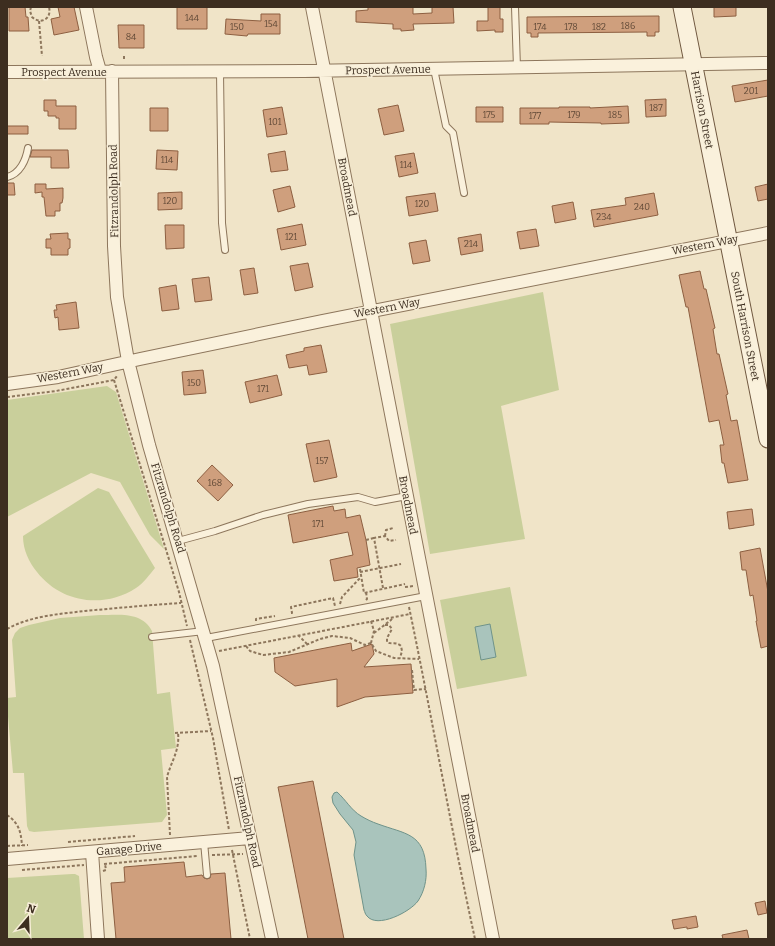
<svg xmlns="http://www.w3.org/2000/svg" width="775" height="946" viewBox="0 0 775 946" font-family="Bitter,serif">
<rect width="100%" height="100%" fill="#f0e4c8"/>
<path fill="#c9cf9b" d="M543,292L559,390L501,406L525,539L430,554L390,324Z
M107,386L116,392L164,549L150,535L120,482L91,473L7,517V400Z
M98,488L109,492L155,568C149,575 144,583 136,588C104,609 61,603 37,572C29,562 23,550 23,536Z
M510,587L527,676L457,689L440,600Z
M100,615C118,615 142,611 152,631L157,694L170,692L176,748L161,750L167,815L162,822L34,832L29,831L27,826L24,773H13L7,705V698L16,697L12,640L15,633L20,628L29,625L60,618Z
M72,874H75L79,876L84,939H7V878Z"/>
<path fill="#a9c4bc" stroke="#6f938a" d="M490,624L496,657L481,660L475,627Z
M337,792C346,800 351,810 361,816C366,819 372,822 378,824C405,834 425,833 426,869C427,880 424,892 418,901C410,912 377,929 367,916C365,914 365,912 364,910L354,855L356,842L353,830L340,814L333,803L332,797L334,793Z"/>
<path fill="#cf9f7d" stroke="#8d5f41" d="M9,7H25L26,17H28L29,31H9Z
M58,7H74L79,30L54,35L51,19L60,17Z
M177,7H207V29H177Z
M368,7H413V14L432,13V7H453L454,23L413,24L414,30L401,31V29H393V24L356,22V11L368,10Z
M488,7H500V19H503V32H495V30L477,31V21H488Z
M714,7H736V16L714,17Z
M261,14H280V34H248L247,36L225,34L226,19L261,21Z
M659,16V32H655V36H647V32L538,33V37H531V33H527V17Z
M118,25H144V48H119Z
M768,80V96L735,102L732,86Z
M666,99V116L646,117L645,100Z
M44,100H56V106H76V129H59V118H56V116H48V111H44Z
M398,105L404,131L384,135L378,109Z
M628,106L629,123L601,124V123L549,122V124H520V108H559V107H590V108Z
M282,107L287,134L267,137L263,110Z
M476,107H503V122H476Z
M150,108H168V131H150Z
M7,126H28V134H7Z
M32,150H68L69,168H51V157H30Z
M157,150L178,151L177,170L156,169Z
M285,151L288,170L271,172L268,154Z
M414,153L418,173L399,177L395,156Z
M7,183H14L15,195H7Z
M35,184H46V189L63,188V198L62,203H60V211H55V216H46L44,197H42V192L35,193Z
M768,184V199L758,201L755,187Z
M290,186L295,207L278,212L273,190Z
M182,192V209L158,210V193Z
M435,193L438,211L409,216L406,197Z
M654,193L658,215L594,227L591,210L626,205L625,198Z
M573,202L576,219L555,223L552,206Z
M302,224L306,245L281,250L277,229Z
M165,225H184V248L166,249Z
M536,229L539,246L520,249L517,232Z
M68,233V239H70V248L68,249V255H51V248H46V239H51L50,234Z
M481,234L483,251L461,255L458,238Z
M426,240L430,261L413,264L409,243Z
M308,263L313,287L295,291L290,266Z
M254,268L258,293L244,295L240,270Z
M700,271L704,289H706L715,328L713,329L717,354H719L728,394L726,395L731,421L737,420L748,480L728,483L724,463H722L720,445H724L719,420L709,422L688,307H686L679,275Z
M209,277L212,300L195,302L192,279Z
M176,285L179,309L162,311L159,288Z
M76,302L79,328L59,330L58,317L55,318L54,310H57L56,305Z
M321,345L327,372L309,375L307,365L289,368L286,355L304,351V348Z
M203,370L206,393L184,395L182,372Z
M277,375L282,395L250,403L245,382Z
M329,440L337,477L314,482L306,444Z
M212,465L233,485L218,501L197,481Z
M333,506L334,511L345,509L346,518L360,515L366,540L370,565L357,568L358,577L334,581L330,560L353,555L348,532L293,543L288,515Z
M752,509L754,525L729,529L727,512Z
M760,548L768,592V646L761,648L756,621H757L753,595L750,596L746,570H742L740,552Z
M351,643L352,651L372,644L374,654L364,667L411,664L413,693L365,697L337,707V679L295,686L275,672L274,658Z
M313,781L344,939H308L278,787Z
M184,862L186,877L202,875L204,878L207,879L210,878L211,874L225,873L231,939H116L111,883L125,882L124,867Z
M765,901L767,913L758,915L755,903Z
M696,916L698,927L687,929V927L674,929L672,920Z
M747,930L749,939H723L722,935Z"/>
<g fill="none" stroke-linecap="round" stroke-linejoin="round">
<g stroke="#8d765c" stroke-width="8">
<path id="lane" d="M515,7L517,68
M434,69L446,126L453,133L464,193
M220,72L222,223L225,250
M7,177C20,174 26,160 28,148
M178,541L215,531L263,515L308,504L358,497L375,502L407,496
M152,637L204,631
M206,638L426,596
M204,842L207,875"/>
</g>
<g stroke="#8d765c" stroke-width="14">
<path id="street" d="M86,7L96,57L100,71
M312,7L493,939
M112,71L114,246L117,297L128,361L149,445L213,666L272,939
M7,72L304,71L768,63
M7,384L58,377L140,359L322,321L768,233
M92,852L98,939
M7,859L250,838"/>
</g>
<g stroke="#6f573f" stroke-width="19">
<path id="secondary" d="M682,7L768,439"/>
</g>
<path stroke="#8d765c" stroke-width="2" stroke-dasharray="3 2" stroke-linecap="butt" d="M31,7L30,11L32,17C41,25 52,19 49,7
M39,21L42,56
M124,56V61
M114,380L179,592L187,626
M7,397L56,391L114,380L117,376
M385,536L386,530L393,528
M366,540L374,538
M360,569L364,593L405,584
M360,572L401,564
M405,587L414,586
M383,588L374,538L385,536L389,541L396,540
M366,600L367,599L366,592
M340,604L342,597L361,577
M409,607C432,717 451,829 475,939
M291,613H292L291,607L333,598L335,606
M256,621V619L275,616
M371,621L374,631L371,643L376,651L394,658L419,659
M385,625H389L392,629L387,638V642C391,645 396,641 401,646L402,651L400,658
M7,629C30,616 59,614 85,611C117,608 149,605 181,603
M374,633L391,620L393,617
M298,635L307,644
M190,640L213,738L229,830
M246,646L250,651L263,655L289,652L320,639L332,636L350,638L365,645L371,643
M219,651L410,614
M412,670L414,690L426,689
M175,733L211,731
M7,815C19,823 21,832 22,846
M170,835L167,777C171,762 180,750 178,733
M68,842L135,836
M7,846L28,845
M232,850L250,939
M212,855L243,854
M104,864L197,856
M22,870L84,865
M103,871L106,870L105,864"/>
<use href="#lane" stroke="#faf1dc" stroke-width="6"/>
<use href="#street" stroke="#faf1dc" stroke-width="12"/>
<use href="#secondary" stroke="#faf1dc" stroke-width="17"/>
</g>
<g text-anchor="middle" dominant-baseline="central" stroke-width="3" stroke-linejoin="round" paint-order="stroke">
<g font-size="9" fill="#624a37">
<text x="192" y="18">144</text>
<text x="271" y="24">154</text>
<text x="628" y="26">186</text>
<text x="237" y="27">150</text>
<text x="540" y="27">174</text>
<text x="571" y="27">178</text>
<text x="599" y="27">182</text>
<text x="131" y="37">84</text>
<text x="751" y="91">201</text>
<text x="656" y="108">187</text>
<text x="489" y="115">175</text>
<text x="574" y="115">179</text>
<text x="615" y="115">185</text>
<text x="535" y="116">177</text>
<text x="275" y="122">101</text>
<text x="167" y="160">114</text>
<text x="406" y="165">114</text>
<text x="170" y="201">120</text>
<text x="422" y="204">120</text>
<text x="642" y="207">240</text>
<text x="604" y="217">234</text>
<text x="291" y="237">121</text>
<text x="471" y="244">214</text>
<text x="194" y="383">150</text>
<text x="263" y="389">171</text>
<text x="322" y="461">157</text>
<text x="215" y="483">168</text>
<text x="318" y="524">171</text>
</g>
<g font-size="11" fill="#3d2e20" stroke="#f7eed8">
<text transform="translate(388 70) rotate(-1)">Prospect Avenue</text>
<text x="64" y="72">Prospect Avenue</text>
<text transform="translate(702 110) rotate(79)">Harrison Street</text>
<text transform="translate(347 187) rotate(79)">Broadmead</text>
<text transform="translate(114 191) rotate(-91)">Fitzrandolph Road</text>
<text transform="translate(705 245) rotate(-11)">Western Way</text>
<text transform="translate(387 308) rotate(-11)">Western Way</text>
<text transform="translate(745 326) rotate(79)">South Harrison Street</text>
<text transform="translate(70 373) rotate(-11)">Western Way</text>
<text transform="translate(408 505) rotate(79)">Broadmead</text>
<text transform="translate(168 508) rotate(73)">Fitzrandolph Road</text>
<text transform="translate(247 822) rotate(78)">Fitzrandolph Road</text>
<text transform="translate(470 823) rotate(79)">Broadmead</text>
<text transform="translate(129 849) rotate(-5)">Garage Drive</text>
</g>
</g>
<rect width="775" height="946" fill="none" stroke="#3d2e20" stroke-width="16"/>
<g transform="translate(28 918) rotate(19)" stroke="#f7eed8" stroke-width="3" paint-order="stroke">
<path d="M0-3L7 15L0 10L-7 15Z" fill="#3d2e20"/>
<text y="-6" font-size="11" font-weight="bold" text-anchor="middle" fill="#3d2e20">N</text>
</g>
</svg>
